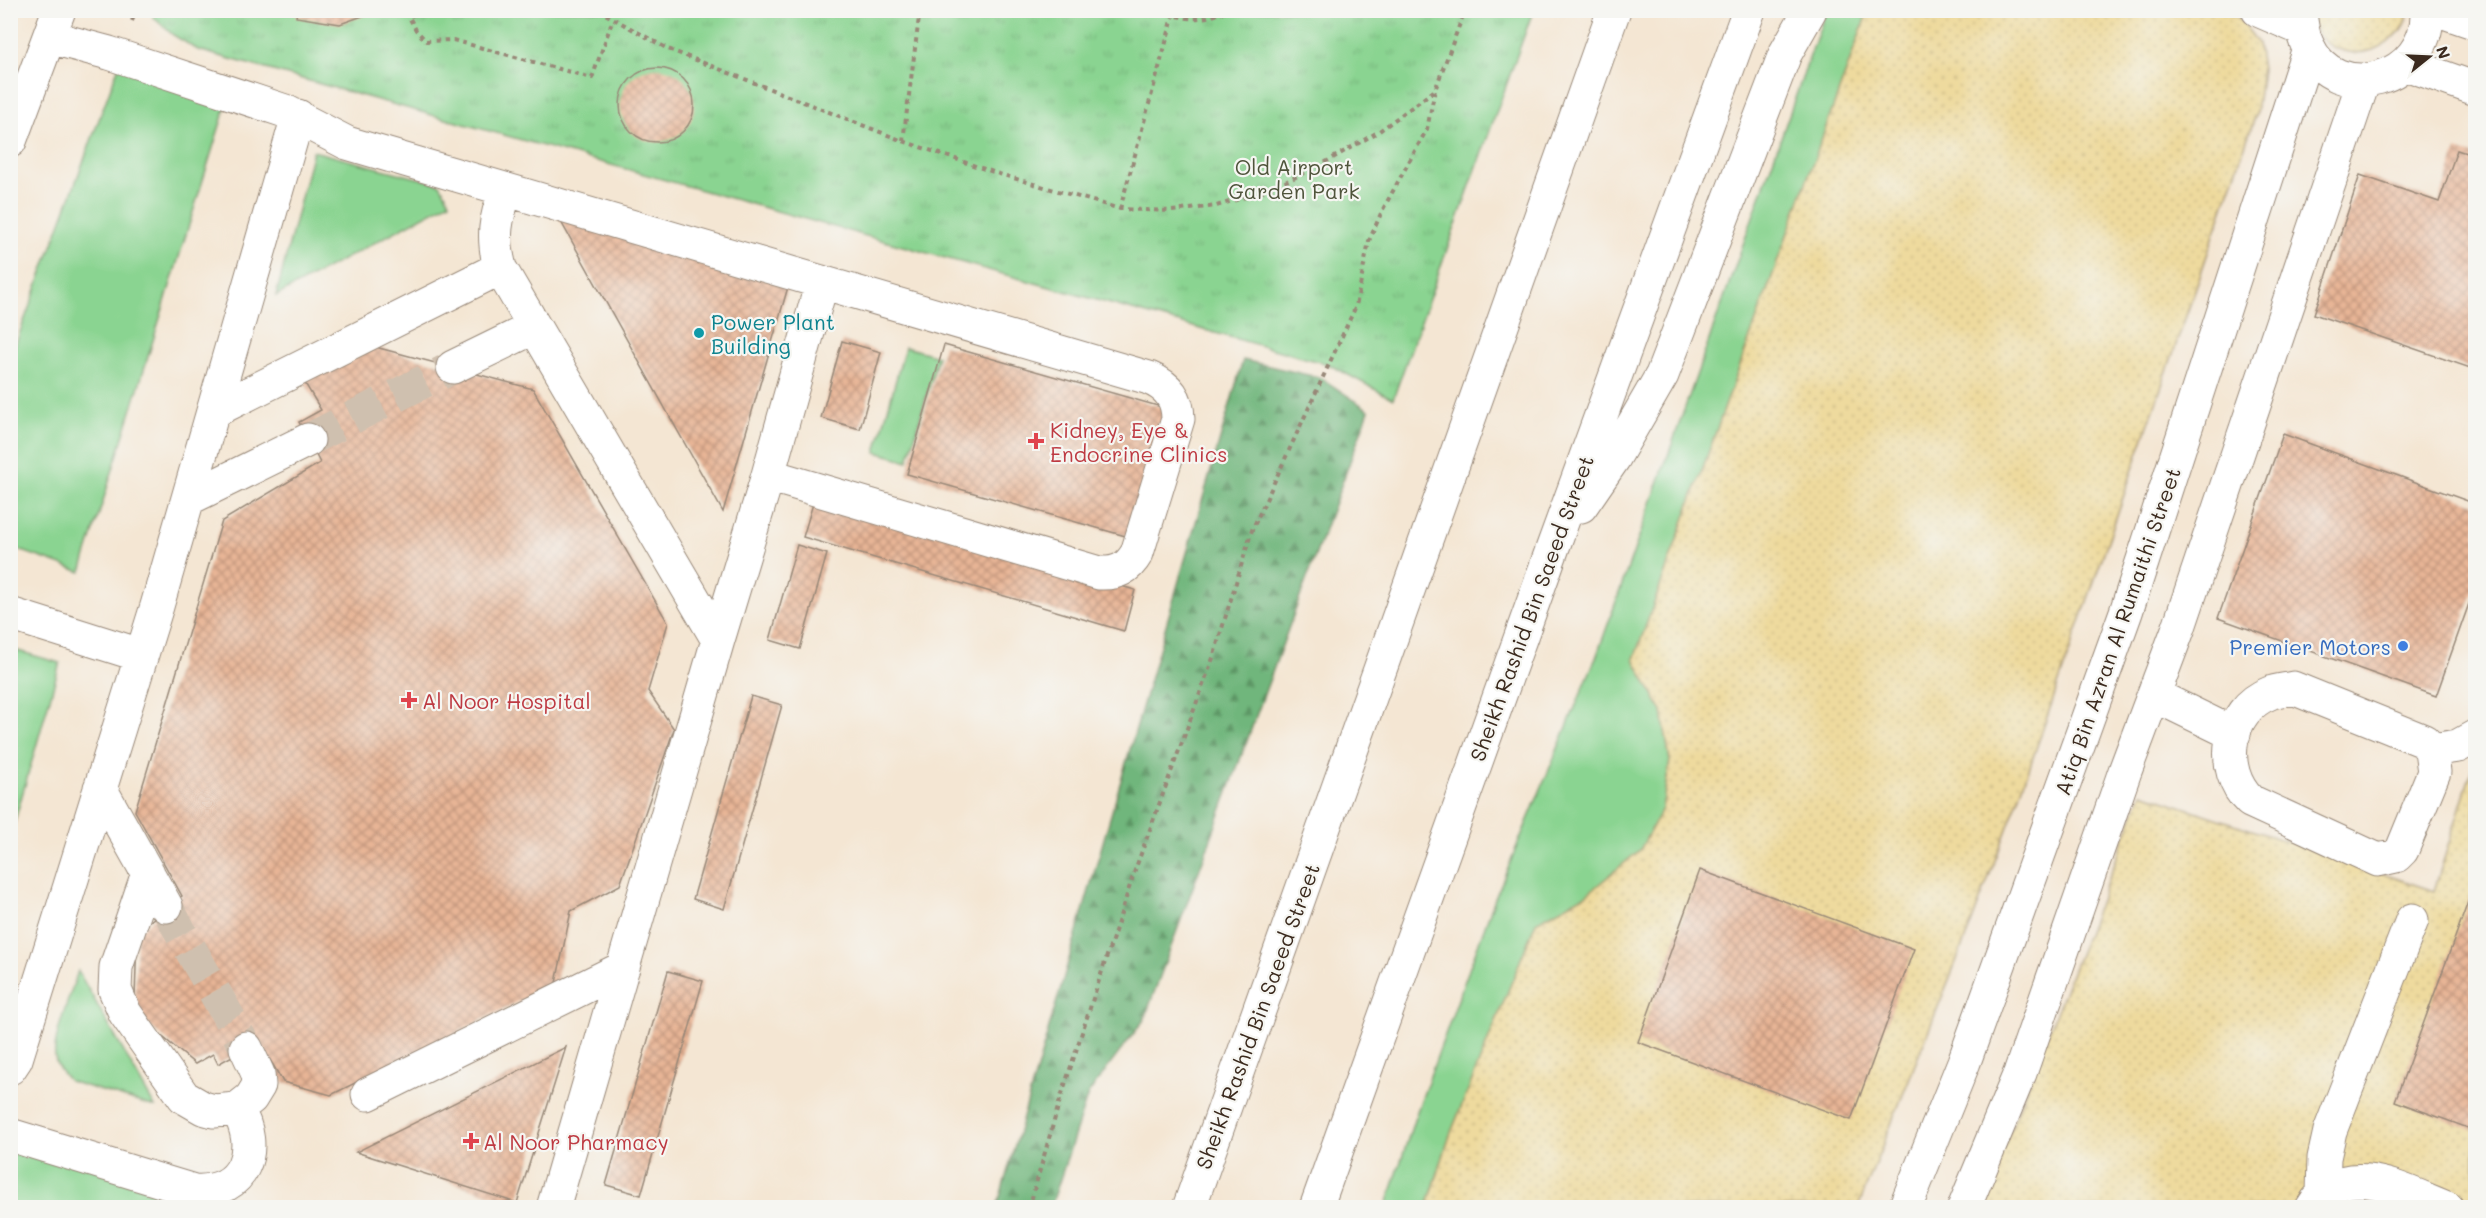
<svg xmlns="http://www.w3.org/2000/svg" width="2486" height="1218" viewBox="0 0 2486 1218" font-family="Mali,sans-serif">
<defs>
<pattern id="forest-firs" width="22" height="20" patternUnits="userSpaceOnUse" patternTransform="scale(1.5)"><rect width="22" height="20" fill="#6fb67b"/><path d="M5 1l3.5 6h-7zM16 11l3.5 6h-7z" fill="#5c9464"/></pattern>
<pattern id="sand-dots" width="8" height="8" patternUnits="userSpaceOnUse" patternTransform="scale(1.5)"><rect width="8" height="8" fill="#eeda9e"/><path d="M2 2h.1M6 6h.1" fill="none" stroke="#cdbb88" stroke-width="1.8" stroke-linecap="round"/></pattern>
<pattern id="park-tufts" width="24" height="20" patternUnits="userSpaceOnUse" patternTransform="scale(1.5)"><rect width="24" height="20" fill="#8ad491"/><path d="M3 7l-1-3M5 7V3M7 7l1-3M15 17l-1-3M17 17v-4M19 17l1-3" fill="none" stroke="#78b67d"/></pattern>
<pattern id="building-cross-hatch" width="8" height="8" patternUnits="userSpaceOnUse" patternTransform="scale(1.5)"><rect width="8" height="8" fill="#e8b596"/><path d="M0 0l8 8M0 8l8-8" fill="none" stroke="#bd937a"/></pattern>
</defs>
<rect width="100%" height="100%" fill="#f6f6f2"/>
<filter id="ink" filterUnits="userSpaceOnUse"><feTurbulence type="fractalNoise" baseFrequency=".0167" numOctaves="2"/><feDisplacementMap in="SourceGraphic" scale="12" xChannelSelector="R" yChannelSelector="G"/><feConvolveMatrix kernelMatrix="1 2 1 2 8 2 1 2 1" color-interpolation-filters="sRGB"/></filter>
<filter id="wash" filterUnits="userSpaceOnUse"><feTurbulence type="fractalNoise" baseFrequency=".008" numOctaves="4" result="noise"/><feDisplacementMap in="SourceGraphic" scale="24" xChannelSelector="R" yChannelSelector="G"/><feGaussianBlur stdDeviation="1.35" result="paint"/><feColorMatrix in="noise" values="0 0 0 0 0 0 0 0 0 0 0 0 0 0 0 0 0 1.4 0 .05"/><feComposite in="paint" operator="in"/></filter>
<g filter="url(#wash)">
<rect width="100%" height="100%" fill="#f4e6d3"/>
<path fill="#8ad491" stroke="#627f58" stroke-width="1.5" d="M1826,11H1868L1634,659L1662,711L1670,761L1662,809L1640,850L1586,895L1536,922L1450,1135L1427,1207L1386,1208L1415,1117L1494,901L1597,655Z
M120,63L230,93L81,572L11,547L10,359Z
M313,151L440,184L450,202L276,296Z
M905,347L938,356L908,461L876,452Z
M11,649L60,663L11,834L10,649Z
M78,971L155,1107L69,1081C63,1074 56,1067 55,1057C52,1039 72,990 78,971Z
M10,1134L229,1196L235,1207H11Z"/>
<path fill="url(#forest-firs)" stroke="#55704c" stroke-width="1.5" d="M1243,360L1321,378L1369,410L1144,1020L1088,1094L1051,1207H997Z"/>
<path fill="url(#sand-dots)" stroke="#94825e" stroke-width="1.5" d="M2219,10L2239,18L2258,43L2262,69L2256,114L2021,792L1968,932L1858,1207L1427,1208L1450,1135L1536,922L1586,895L1640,850L1662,809L1670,761L1662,711L1634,659L1868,11Z
M2307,11H2409C2401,49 2352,67 2322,39C2315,32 2311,19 2307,11Z
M2474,763L2475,764V1207L1980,1208L2142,793L2434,891Z"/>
<path fill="url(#park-tufts)" stroke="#627f58" stroke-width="1.5" d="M155,10L1533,11L1393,399L1330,365L198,50L173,35L153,17Z"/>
<g id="blocks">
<path fill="url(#building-cross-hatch)" d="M297,10H377V11L340,24L296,17Z
M620 105a37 37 0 1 1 74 0a37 37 0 1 1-74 0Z
M2457,150L2476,156V370L2314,314L2360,175L2439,202Z
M555,211L790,280L723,512Z
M842,341L881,352L860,429L821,418Z
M364,344L533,389L668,623L648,691L674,729L620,885L571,911L556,983L331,1095L283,1082L259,1041L218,1064L213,1054L195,1064L145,1022L135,998L137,934L166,906L182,896L135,811L222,521L320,463L299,422L321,410L303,380Z
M944,345L1165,408L1129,537L907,474Z
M2283,434L2476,504V584L2436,696L2218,618Z
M815,497L1135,590L1124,631L803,537Z
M797,545L827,554L800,649L770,640Z
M751,696L782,705L724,909L693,899Z
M1700,870L1914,949L1851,1120L1638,1042Z
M2475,883H2476V1131L2395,1101Z
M668,971L703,981L641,1195L606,1185Z
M566,1047L517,1203L356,1152Z"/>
</g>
</g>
<g filter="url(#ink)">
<use href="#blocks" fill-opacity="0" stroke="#988878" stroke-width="1.5"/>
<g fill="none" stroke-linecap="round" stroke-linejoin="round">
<path stroke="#cfc0af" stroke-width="33" stroke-dasharray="33 16" stroke-linecap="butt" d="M308,440L453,367
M166,906L246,1048"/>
<g stroke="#988878" stroke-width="35">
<path id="minor" d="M2258,10L2302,29
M2300,10C2301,23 2302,35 2308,46C2335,106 2430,82 2427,10
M2438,10L2476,23
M49,37L109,53L285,111L347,143L1149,378C1168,386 1178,398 1178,419L1137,553C1128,569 1117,574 1099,573L768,475
M2406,64L2476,89
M10,141L59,10
M506,190C495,220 492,236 500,268L718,640
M453,367L533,328
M214,411L500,268
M188,499L308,440
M10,614L140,655
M2293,688L2424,741L2431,750L2434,772L2402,850L2396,856L2378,860L2250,801C2218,770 2226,710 2270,693C2277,690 2286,690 2293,688Z
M2154,695L2234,734
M2431,750L2458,746L2476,736
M100,788L166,906
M148,873L116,967L115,990L125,1013L184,1097L203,1108L214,1111L237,1109L251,1098L259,1085L258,1074L246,1048
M10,1068L16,1059L157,606L298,116
M368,1094L623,968
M10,1135L194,1191C245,1194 261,1148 237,1109
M2323,1193L2324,1158L2330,1131L2412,920
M553,1208L718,640L768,475L822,282
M1905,1208L1964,1062L2126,612L2309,48
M1964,1208L2020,1073L2125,771L2179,627L2364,80
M2312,1208C2343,1155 2405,1192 2447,1208"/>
</g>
<g stroke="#988878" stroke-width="35">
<path id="major" d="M1581,506L1614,458L1662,375L1785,54L1810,10
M1189,1208L1614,10
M1316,1208L1553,547L1749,10"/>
</g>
<path stroke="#988878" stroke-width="4" stroke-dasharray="4.5 4.5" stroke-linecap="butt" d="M423,10L409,17L416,30L426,41L453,40L592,78L613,19
M598,10L668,49L903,141L996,173L1120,209L1171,211L1216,206L1268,190L1317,167L1378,132L1435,90L1465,10
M1160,10C1183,21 1205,21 1228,10
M132,21L136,10
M903,141L920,10
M1120,209L1173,17
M1029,1208L1060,1100L1135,870L1213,658L1252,530L1356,306L1369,241L1382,211L1427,129L1435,90"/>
<use href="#minor" stroke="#fff" stroke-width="33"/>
<use href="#major" stroke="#fff" stroke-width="33"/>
</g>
</g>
<circle fill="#0f9aa8" stroke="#f6f6f2" stroke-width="2" cx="699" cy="333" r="6"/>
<g fill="#e0444e" stroke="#f6f6f2" stroke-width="2">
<path d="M1033 432h6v6h6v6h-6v6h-6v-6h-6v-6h6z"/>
<path d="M406 691h6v6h6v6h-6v6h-6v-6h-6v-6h6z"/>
<path d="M468 1132h6v6h6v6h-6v6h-6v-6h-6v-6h6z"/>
</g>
<circle fill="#3f7fe0" stroke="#f6f6f2" stroke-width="2" cx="2403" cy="646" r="6"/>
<g text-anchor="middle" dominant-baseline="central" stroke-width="4.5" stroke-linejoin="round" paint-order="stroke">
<g font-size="21" fill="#4f543b" stroke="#f6f6f2">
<text x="1294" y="166">Old Airport<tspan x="1294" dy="24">Garden Park</tspan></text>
</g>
<g font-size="21" fill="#0d838f" stroke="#f6f6f2" text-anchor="start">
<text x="711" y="321">Power Plant<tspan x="711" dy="24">Building</tspan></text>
</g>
<g font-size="21" fill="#be3a42" stroke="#f6f6f2" text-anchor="start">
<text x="1050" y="429">Kidney, Eye &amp;<tspan x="1050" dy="24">Endocrine Clinics</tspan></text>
<text x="422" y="700">Al Noor Hospital</text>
<text x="483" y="1141">Al Noor Pharmacy</text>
</g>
<g font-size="21" fill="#3b2a1e" stroke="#f6f6f2">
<text transform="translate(1531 608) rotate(-70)">Sheikh Rashid Bin Saeed Street</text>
<text transform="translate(2117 631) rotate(-71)">Atiq Bin Azran Al Rumaithi Street</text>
<text transform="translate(1257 1016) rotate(-70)">Sheikh Rashid Bin Saeed Street</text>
</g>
<g font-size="21" fill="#366cbe" stroke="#f6f6f2" text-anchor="end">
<text x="2391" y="646">Premier Motors</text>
</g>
</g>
<rect width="2486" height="1218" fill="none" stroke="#f6f6f2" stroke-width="36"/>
<g transform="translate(2429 57) rotate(72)" stroke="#f6f6f2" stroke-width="4.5" paint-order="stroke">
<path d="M0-4.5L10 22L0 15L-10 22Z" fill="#3b2a1e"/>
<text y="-9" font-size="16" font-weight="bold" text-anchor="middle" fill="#3b2a1e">N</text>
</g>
</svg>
